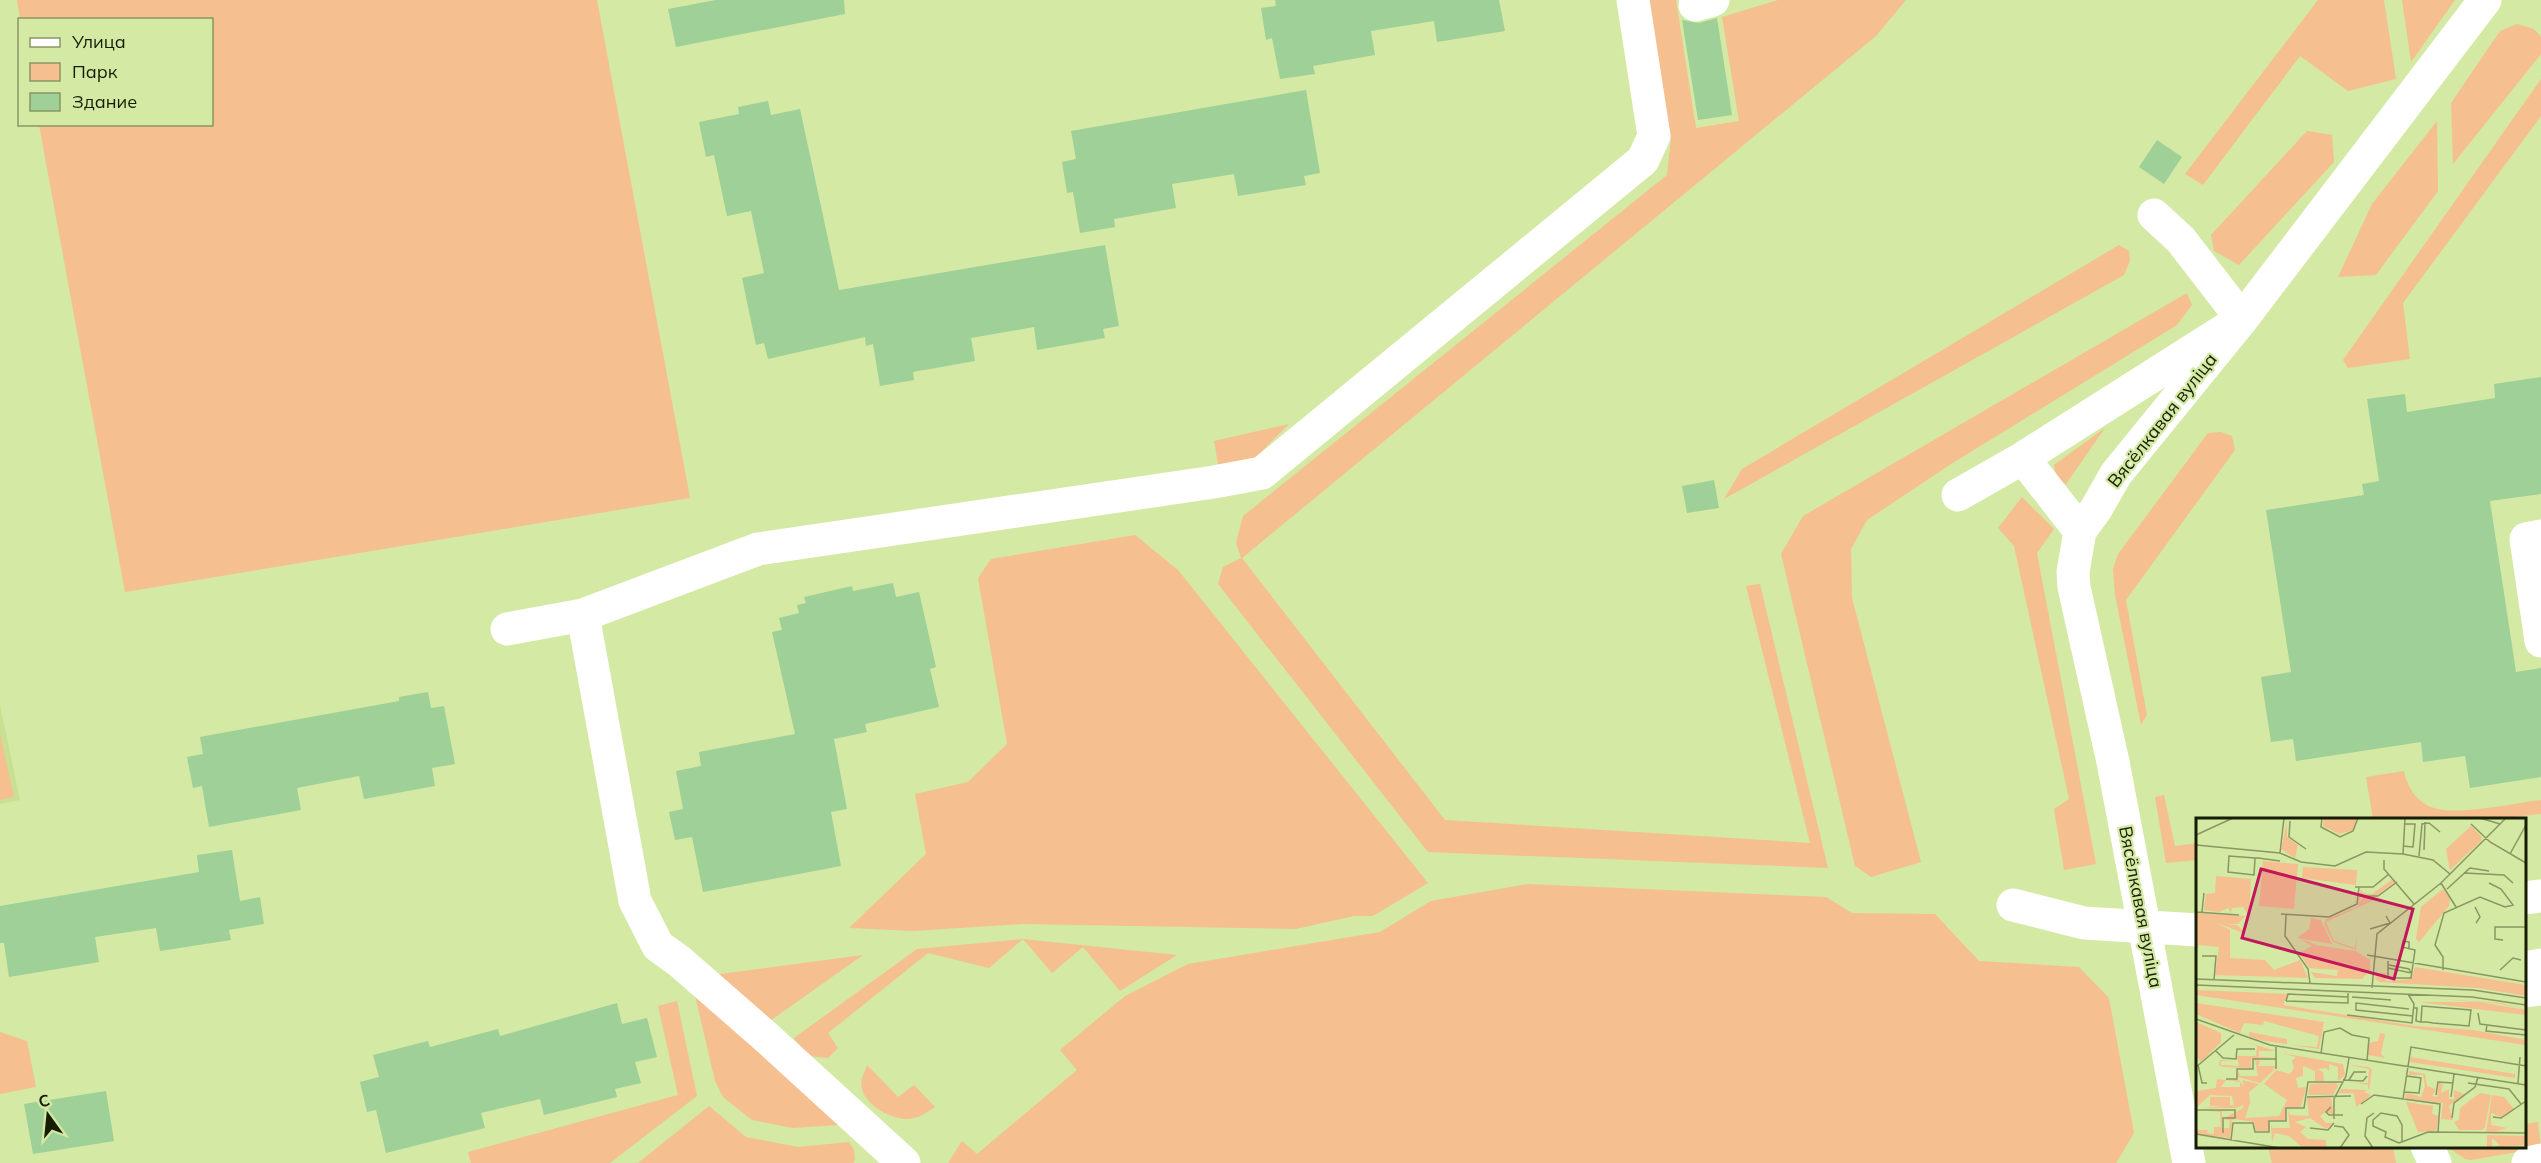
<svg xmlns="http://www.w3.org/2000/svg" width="2541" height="1163" viewBox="0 0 2541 1163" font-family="Mulish,sans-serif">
<rect width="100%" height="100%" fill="#d4e9a3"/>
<path fill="#c9e093" d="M0,705L20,800L0,804Z"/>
<path fill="#f5bf90" d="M17,0H597L690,498L125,592L39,125L212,124V20L20,19Z
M1647,0H1676L1696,128L1739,121L1722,17L1778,0H1906L1876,36L1242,558L1445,820L1810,843L1746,586L1760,584L1828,868L1428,852L1218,584L1223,567L1241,558L1236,543L1243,516L1667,175L1671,138Z
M2318,0H2384L2396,79L2348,91L2300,56L2203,185L2185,174Z
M2402,0H2455L2411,62Z
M2517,24L2534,29L2541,37V54L2453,164L2451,103L2500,31Z
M2541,79V116L2403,303L2410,359L2348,368L2343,360Z
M2437,121L2438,191L2376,275L2338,277L2372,204Z
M2307,131L2332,135L2334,162L2239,265L2214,251L2211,235Z
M2119,245L2129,251L2130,261L2124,275L1724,499L1742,469Z
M2187,293L2192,305L2177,325L1951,464L1867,520L1851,549L1852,598L1921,862L1871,877L1855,866L1781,554L1803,516Z
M1289,424L1252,461L1219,470L1214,441Z
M2105,428L2066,484L2057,481L2054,465Z
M2221,432L2232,436L2235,450L2126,600L2147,715L2141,725L2115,595L2113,569L2118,554L2208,433Z
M2022,497L2054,529L2037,553L2096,864L2064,870L2054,809L2069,799L2014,546L1998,528Z
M1135,535L1178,570L1428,883L1373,916H1354L1296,929L1022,924L913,931L849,928L926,854L915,794L968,782L1007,744L978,578L991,559Z
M0,734L14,797L0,800Z
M2404,771C2407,787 2417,803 2434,808C2456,816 2516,803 2541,800V814L2487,820L2373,819L2366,777Z
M2164,795L2175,846L2197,843V860L2166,863L2155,797Z
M1528,884L1826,897L1852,913L1935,914L1979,961L2079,967L2109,998L2134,1133L2116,1163H948L962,1141L977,1154L1077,1070L1060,1050L1125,996L1188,964L1380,932L1431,901Z
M1023,939L989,968L928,953L828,1033L838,1048L828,1058L807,1056L794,1038L917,949L1023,939L1177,955L1120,991L1083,947L1052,973Z
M863,955L770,1021L713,975Z
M693,987L839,1125L793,1128L752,1120L723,1097L715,1081Z
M677,1001L697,1096L610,1163H471L468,1152L678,1095L658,1006Z
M0,1032L27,1041L36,1087L0,1094Z
M867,1065L898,1097L914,1085L935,1107C926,1113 916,1120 905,1119C887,1118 856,1100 862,1078C863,1074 866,1069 867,1065Z
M709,1106L746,1137L798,1147L849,1142L854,1150L855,1160L853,1163H638Z
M2538,1122L2541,1148L2471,1160L2465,1159L2447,1147L2524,1146L2525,1124Z
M2268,1147H2393L2396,1163H2272Z"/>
<path fill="#9ed098" d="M716,0H844L845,14L676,47L668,9Z
M1275,0H1499L1505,31L1437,42L1434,21L1371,31L1375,55L1313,66L1315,74L1280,79L1272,38L1266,40L1261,8L1276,6Z
M1717,18L1732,115L1698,120L1682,20L1699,23Z
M1306,90L1320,173L1304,176L1306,185L1238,196L1234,174L1172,184L1176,208L1114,219L1115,227L1080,233L1073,192L1067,193L1062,162L1076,159L1071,131Z
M768,101L771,115L800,109L839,290L1105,245L1119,326L1103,329L1105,338L1037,350L1034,327L971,338L975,361L913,372L914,380L880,386L873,344L866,346L865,337L768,359L764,343L756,345L742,278L764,273L751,211L727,216L714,155L706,157L699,122L739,114L738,107Z
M2157,140L2182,157L2164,184L2139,167Z
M2541,377V494L2490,501L2516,672L2541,668V777L2470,788L2465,756L2423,762L2421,742L2296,761L2293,739L2271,742L2261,677L2291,672L2266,510L2364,495L2362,484L2379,481L2367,399L2405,394L2407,412L2495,398L2494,384Z
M1714,480L1719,508L1687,513L1682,486Z
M893,583L896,597L919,592L936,667L930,669L939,707L865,724L867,732L834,739L847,809L831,812L841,866L703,892L692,837L675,840L669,812L683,809L676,771L701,766L699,752L795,734L772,632L782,630L779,618L799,613L797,605L806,603L804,597L852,586L853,591Z
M428,692L431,708L444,706L455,764L432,768L435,786L364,799L359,776L297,788L301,810L209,827L202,786L193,788L187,757L203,754L200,737L399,701V697Z
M232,850L240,901L260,897L264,924L229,930L231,940L160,951L156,928L95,937L99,962L9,977L4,943H0V906L199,872L197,855Z
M617,1003L622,1024L647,1018L657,1057L635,1062L641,1083L615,1089L617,1097L544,1115L540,1099L481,1113L485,1128L386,1153L376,1110L367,1112L360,1082L379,1077L373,1055L428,1041L430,1047L498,1029L500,1036Z
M106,1091L114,1141L33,1154L24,1104Z"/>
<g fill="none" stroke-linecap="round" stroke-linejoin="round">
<path stroke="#fff" stroke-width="33" d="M1695,5L1713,0
M2023,458L2080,531
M1958,495L2023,458L2242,319L2181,240L2154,215
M2541,536L2526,539L2541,641
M583,615L635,901L658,946L679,961L766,1037L904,1163
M507,629L583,615L758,549L1214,482L1262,473L1643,160L1654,136L1633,0
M2524,898L2541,896
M2013,905L2084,923L2198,930
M2524,968L2541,965
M2524,991L2541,989
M2427,1146L2435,1163
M2189,1163L2113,762L2074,587L2073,572L2080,531L2096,509L2116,474L2242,319L2485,0
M2528,1163L2541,1160"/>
</g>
<g text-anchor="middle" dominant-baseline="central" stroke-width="4.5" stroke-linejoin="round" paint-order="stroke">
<g font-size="18" fill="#161d02" stroke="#d4e9a3">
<text transform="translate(2162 420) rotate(-52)">Вясёлкавая вуліца</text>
<text transform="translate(2141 907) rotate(79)">Вясёлкавая вуліца</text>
</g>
</g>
<g transform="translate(2196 818)">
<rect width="330" height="330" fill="#d4e9a3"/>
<path d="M128,0H161L157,12L143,16L127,8ZM91,4V19L102,27L99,40L85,31ZM275,8L286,19L285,23L254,52L250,31ZM67,43L102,46L98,91L63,88ZM107,49L161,52L160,67L106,60ZM20,58L55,61L53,98L47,89L36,90L35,95L32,90L23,94L8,92L10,76L19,75ZM197,61L200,64L181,77H165L164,85L167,79H182L176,83L130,104L138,123L159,130L161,114L160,132L137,124L128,105L131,101L162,88L165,71L167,75L176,76ZM247,71L254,80L253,88L223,124L220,121L225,89ZM0,95L49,98L42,106H30L41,107L50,116L21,105L34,112V140L69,142L78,152L104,142L112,160L19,157L23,129L3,127L0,133ZM115,100L125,102L136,126L101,120L113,111ZM105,122L96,125L105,122L111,123L120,127L160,133L174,142V152L166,161L119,160L115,154L141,158L142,152L113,150L103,135L116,128ZM183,143L180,160L182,155H190V163L215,161L219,149L330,167V178L282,170L184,164L179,161ZM0,172L92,176L87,187L219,208L277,212L330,222V227L0,177ZM215,179L305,185L330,191L305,186L282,184L330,192V197L223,184H282ZM0,185L128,204L123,231L94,227L121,229L123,218L68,203L67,207L48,205L44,215L0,196ZM0,204L25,215V224L5,244L1,239L0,245ZM53,214L91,221V226L63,222L53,218ZM184,215L189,216L185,236L189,240L172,237L173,225L182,223ZM47,223L79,233H63V239H80L55,241V250L27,249L23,247L24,242H38L25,243V247L43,248L41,238H60L61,228ZM86,235L147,246L149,257L142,263V249L133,246V253L130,250L121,251L127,254L128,263H119V253L107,248V258L100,260L102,270L110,269L105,289L90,290V302H73V313H60L58,304L39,301L35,303L36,305L34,320L0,316V312H12L11,315L18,316V309H25L24,294L12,293H26V310H33L34,302L27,301L47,290V287L40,290H7L38,287L36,278L14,277L0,290V273L20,270L21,261L30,262L25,269H44V264L31,262H43L48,269L46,262L63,266L53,274L54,285L49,300L83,298L91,282L68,266L80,252L94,256L98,250L96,243L100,239ZM214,239L319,256V260L214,244ZM59,242L64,243L62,248H80V243H76H81L80,250H75L79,251L64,265L42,259V252L44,258H62ZM153,247L173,249L176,252L173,271L168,274L175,277L160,289L158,275H142L145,271L172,272V267L160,265H172L173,251ZM213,253L229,256L231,268L240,271L236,278L241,279L243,265L247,266L245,275L253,271V281H258V272L268,276L253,288L257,302L245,301L247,285L209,281L210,275L213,277L211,275L225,279L229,268L227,257H213ZM114,266L140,265L142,268L137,277H112ZM284,275L295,277L289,309L286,312H263L258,304L263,302L264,290ZM296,277L308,279L318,291L305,299L295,295V307L311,310L300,313L330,314H290ZM14,279H34V288H14ZM111,280H135L138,297L130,294L124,298L130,305H138L130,311L114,300L99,304L110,309L104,314L112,321L130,322V330H107L93,318L79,315L76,324L75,306L76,310H94L92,292L94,297L113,298ZM210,284L237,288L236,296L243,298L240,313L222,314ZM291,317L330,318V327L297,330L304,327L296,320V330H291Z" fill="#f5bf90"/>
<path fill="none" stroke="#889763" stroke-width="1.5" d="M126,0L125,9L144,19L157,13L162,0M284,0L304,6M94,3L93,19L110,31M275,6L294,24L330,45M0,17L37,0M0,27L84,35L105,44L139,48L170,34L207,36L237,42L254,56M207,28L217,29L219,6H209M228,32L229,4M84,35L88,0M207,36L209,0M314,36L330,7M223,38L226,6L233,5L244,14M59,40L58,57L32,54L33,38L59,40H62L84,43M188,42V51L218,86M268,55L308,57L317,65M245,65L260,89M159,69H177L193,56M251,71L274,50L293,53M166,78H182L201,64M279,89L284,99L280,105M0,94L43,97M6,94L8,75M85,96L133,99L161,86L163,69M90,97L89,118L112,151L114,165M174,111L194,105L190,98M307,122L299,121V109H330M171,137L330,164M6,138H20L18,162M192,143V160H215L219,132L206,129L207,123L213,124V130M192,150L215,155L213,151L193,147M247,152V139L239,127L248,95L284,79L309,89L317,87L305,71L293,65M304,152L317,140L325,142M0,161L277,172L330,180M0,167L276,179L330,187M176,170L181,116L245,65L310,0M156,179L195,182M90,183L152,185V173M90,183L92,176L152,179M218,190H221L220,203L225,204H231L237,205L273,208L275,192L226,188L225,204M213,191L160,185V192L217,198M282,195L284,206L330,212M151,197L216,205L218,186L212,176M0,201L74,227L330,267M291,207L290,213L330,217M20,233L27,240L40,241L41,231H59M125,235L128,214L144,210L156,217L173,220L171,243M2,247L6,265H11M0,249L38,217M80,251V229M30,261H41V251H57V241H81M147,262L167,263L171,258M153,262L158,254H170M272,265L313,271L325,286M322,265L324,239M208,274L223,275L225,260L211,258M240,277L242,264L257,265M111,279L155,278M255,279L258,256M207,281L215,229L330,248M165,286L178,277L244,286L242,314M135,289L130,294L133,297H147M0,292H39V300H27V315M297,299L305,300L330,283M256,300L258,285L279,269L282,259M138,301V281L150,258L153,240M138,308L147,309L153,317L144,330M114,310L132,312L138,305M0,316L84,330M35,322L37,305H57L59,314H73V303H90V290H108L112,264H146M203,325L232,314L330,315M203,325L189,319L190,314L177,308V302L185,295L201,298L206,307V323M177,330L169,318L171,300L178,295"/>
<path fill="#c2185b" fill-opacity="0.15" stroke="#c2185b" stroke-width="3" d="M65,51L217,91L198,161L46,120Z"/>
<rect width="330" height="330" fill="none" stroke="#161d02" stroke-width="3"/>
</g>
<rect x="18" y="18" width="195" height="108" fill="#d4e9a3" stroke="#889763" stroke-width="1.5"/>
<rect x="30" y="38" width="30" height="9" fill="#ffffff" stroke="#889763" stroke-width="1.5"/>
<text x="72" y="48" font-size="18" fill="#161d02">Улица</text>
<rect x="30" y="63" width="30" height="18" fill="#f5bf90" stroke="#889763" stroke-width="1.5"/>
<text x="72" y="78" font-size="18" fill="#161d02">Парк</text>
<rect x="30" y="93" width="30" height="18" fill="#9ed098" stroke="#889763" stroke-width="1.5"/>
<text x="72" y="108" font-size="18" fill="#161d02">Здание</text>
<g transform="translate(48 1115) rotate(345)" stroke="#d4e9a3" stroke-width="4.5" paint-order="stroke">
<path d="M0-4.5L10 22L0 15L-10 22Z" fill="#161d02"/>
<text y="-9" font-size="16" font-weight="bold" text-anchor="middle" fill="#161d02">С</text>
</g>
</svg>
